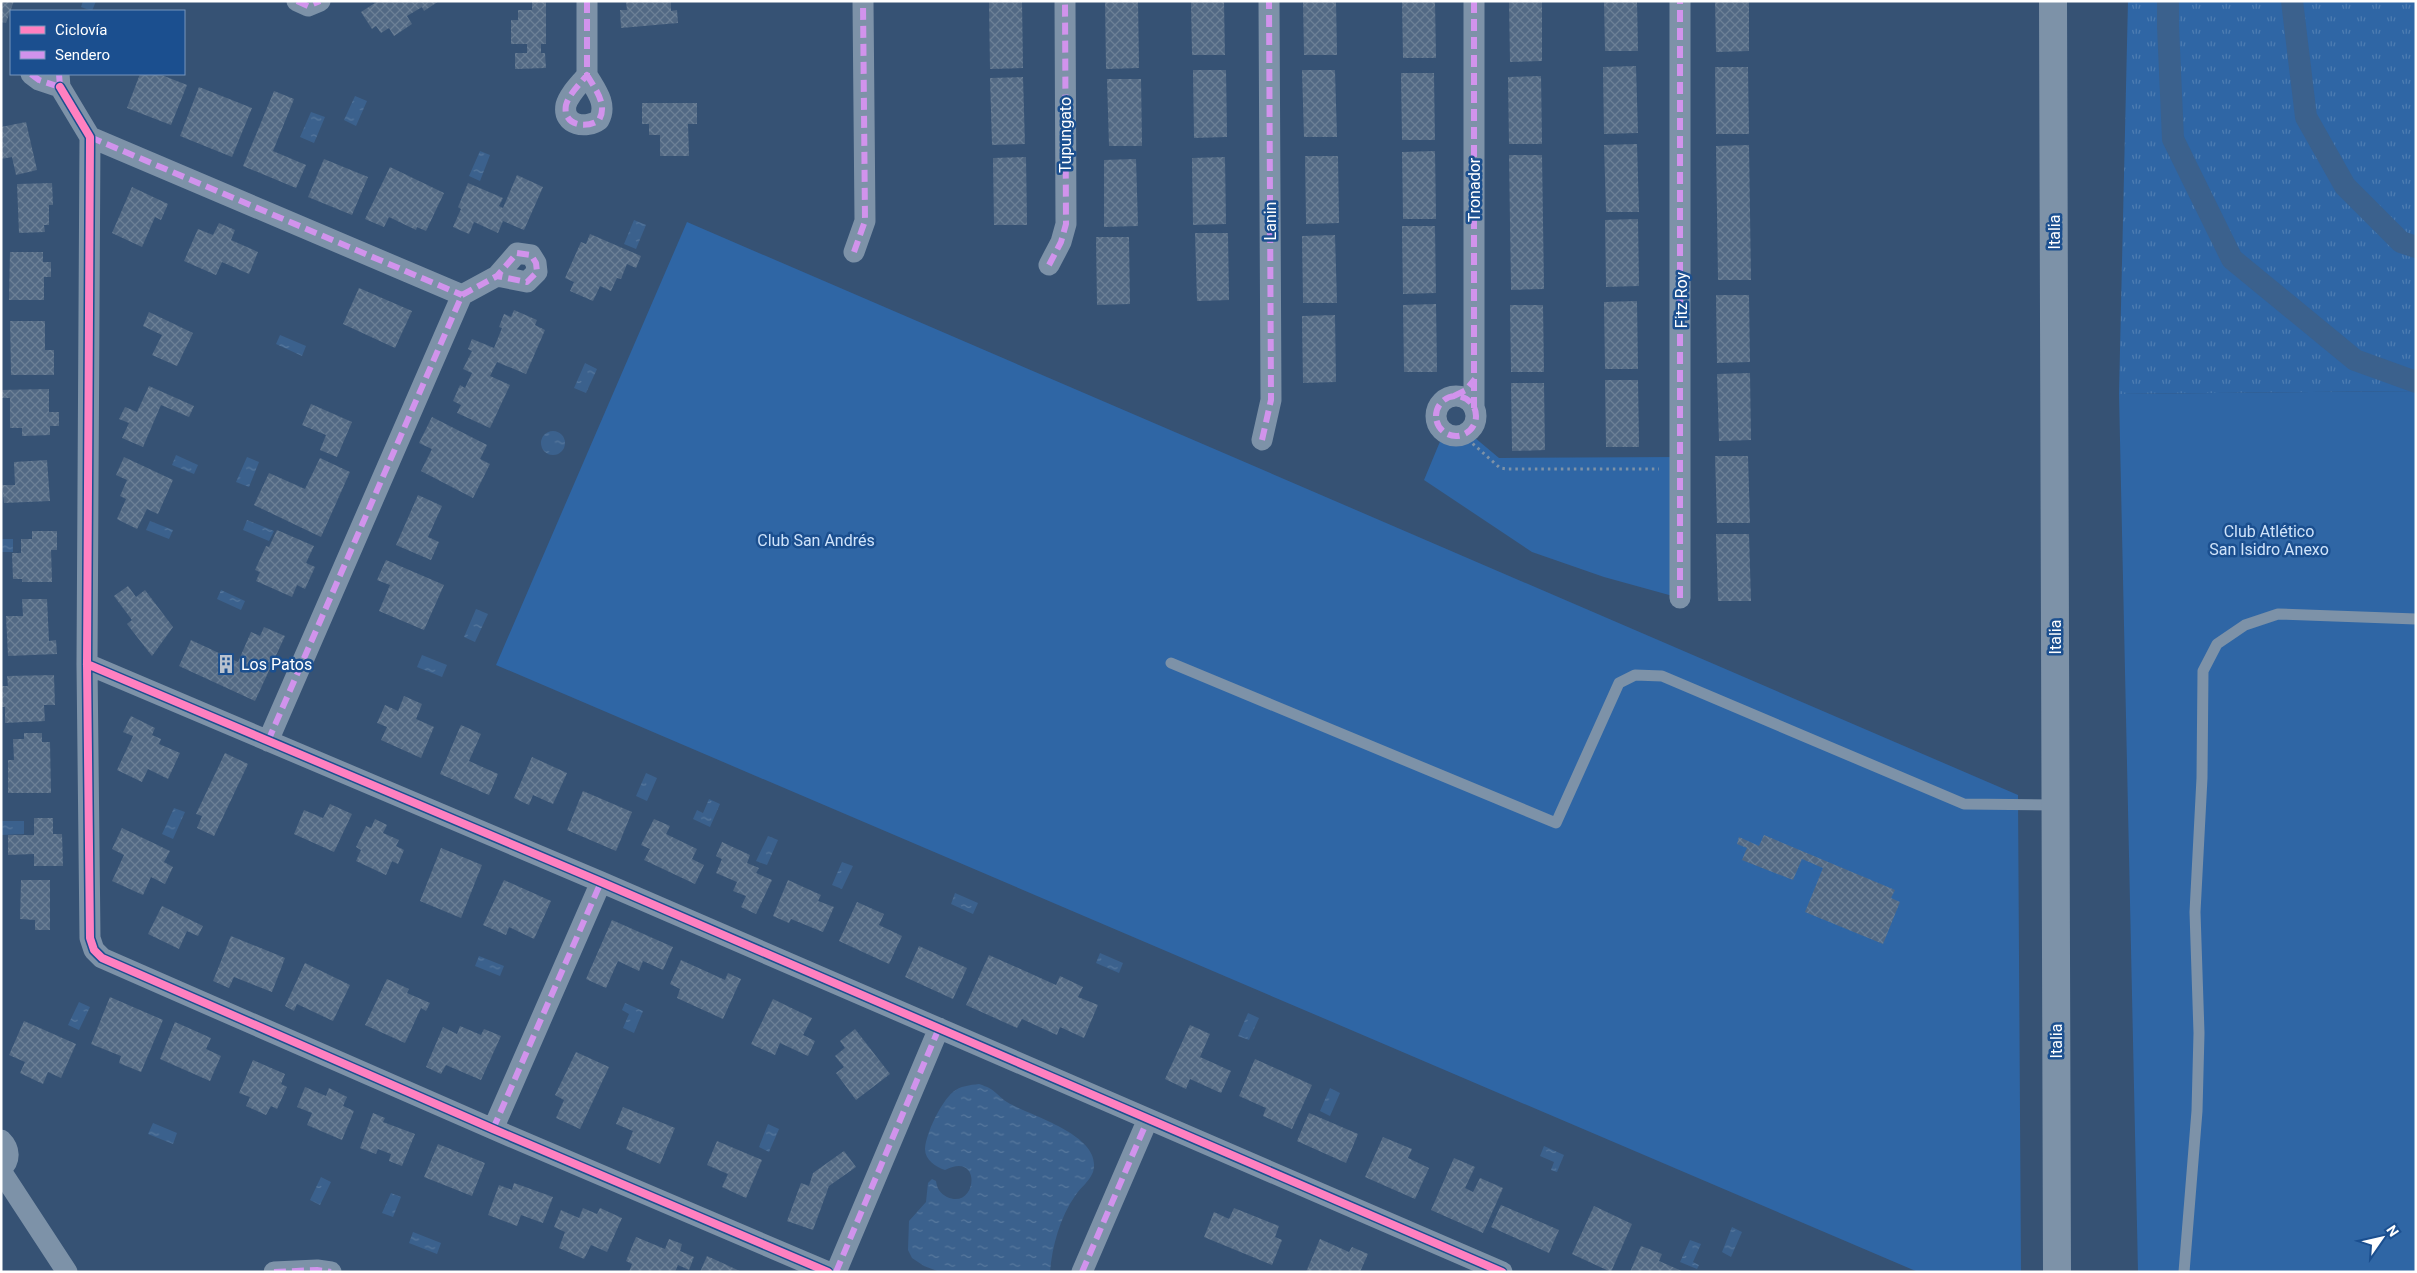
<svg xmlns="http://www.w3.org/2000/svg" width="2417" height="1273" viewBox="0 0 2417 1273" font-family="Roboto,sans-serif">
<defs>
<pattern id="grass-tufts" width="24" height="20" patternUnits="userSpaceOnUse" patternTransform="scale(1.25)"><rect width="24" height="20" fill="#2f66a5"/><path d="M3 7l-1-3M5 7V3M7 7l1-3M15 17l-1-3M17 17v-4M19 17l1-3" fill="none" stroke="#4e7db2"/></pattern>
<pattern id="water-ripples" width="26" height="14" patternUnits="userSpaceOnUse" patternTransform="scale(1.25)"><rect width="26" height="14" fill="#3b618d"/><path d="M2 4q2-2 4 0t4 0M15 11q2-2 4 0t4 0" fill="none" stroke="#58799e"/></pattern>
<pattern id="building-cross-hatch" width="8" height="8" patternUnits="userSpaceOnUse" patternTransform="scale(1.25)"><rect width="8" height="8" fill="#526984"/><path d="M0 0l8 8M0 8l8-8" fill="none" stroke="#6c8096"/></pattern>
</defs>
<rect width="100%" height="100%" fill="#365274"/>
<path fill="url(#grass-tufts)" d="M2128,1H2416V391L2119,394Z"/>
<path fill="#2f66a5" d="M687,222L2018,795L2021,1272H1918L496,665Z
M2416,391V1272H2138L2119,394Z
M1444,432L1456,436L1468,432L1499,458L1681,457L1680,598L1604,577L1532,552L1424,480Z"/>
<path fill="url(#water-ripples)" d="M83,1H96L92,11L81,7Z
M355,96L367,101L356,126L344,120Z
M311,112L325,117L314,143L300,137Z
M480,151L490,155L480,181L469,176Z
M634,220L646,225L636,249L624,244Z
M280,335L306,346L302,356L276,344Z
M585,363L597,369L586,393L574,388Z
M541 443a12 12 0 1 1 24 0a12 12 0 1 1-24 0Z
M176,455L198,465L194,474L172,465Z
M247,457L259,462L249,487L236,482Z
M247,520L274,531L269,541L243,530Z
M150,521L173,530L169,539L146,530Z
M1,539H13V552H1Z
M221,590L245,601L241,610L217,599Z
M476,609L488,614L475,642L464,637Z
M422,655L447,665L442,677L417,667Z
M646,773L657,778L647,801L636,796Z
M709,799L720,804L710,827L693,819L697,810L703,813Z
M174,808L185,812L173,839L162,834Z
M1,821H24V834L1,835Z
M768,836L778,840L767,865L756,861Z
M842,862L853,866L842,889L832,885Z
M955,893L978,903L973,914L951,904Z
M1100,953L1123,963L1119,973L1096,963Z
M479,956L504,966L500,976L475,966Z
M79,1002L90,1007L79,1030L68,1025Z
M625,1003L643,1011L634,1033L623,1028L629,1014L622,1010Z
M1248,1013L1259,1018L1249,1040L1238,1036Z
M979,1084C997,1090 994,1093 1007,1102C1029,1116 1104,1135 1093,1172C1089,1182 1081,1187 1075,1196C1060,1217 1052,1247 1050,1272H940L924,1266L912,1258L908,1250L909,1221L926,1202L928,1183L932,1179L936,1181C937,1189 940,1193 947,1197C977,1211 983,1150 945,1170C936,1167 925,1160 925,1149C926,1133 941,1102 953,1092C960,1086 970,1085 979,1084Z
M1330,1088L1340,1093L1330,1116L1320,1111Z
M153,1123L177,1133L173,1144L148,1134Z
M768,1124L779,1129L769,1152L759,1147Z
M1544,1146L1564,1155L1557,1172L1551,1170L1554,1162L1540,1156Z
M321,1177L331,1182L320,1205L310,1200Z
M391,1193L401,1197L393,1217L382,1213Z
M1732,1227L1742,1232L1731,1257L1722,1252Z
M413,1232L441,1243L437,1254L409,1243Z
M1690,1240L1701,1244L1693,1262L1699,1265L1697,1269L1680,1262Z"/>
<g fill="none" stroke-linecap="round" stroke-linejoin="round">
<path stroke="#3b618d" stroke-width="22" d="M2168,1V26L2173,139L2232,259L2355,360L2416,382
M2292,1L2306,117L2345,186L2401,242L2416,247"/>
</g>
<path fill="url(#building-cross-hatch)" d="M1,1H14L6,23L1,22Z
M378,1H439L424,11L422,7L407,16L412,24L394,36L389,28L381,33L376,26L372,29L361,12Z
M532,1H546V44H541V53H545L546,68L515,69V53H527V44H511V20H518V10H532Z
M626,1H671V11L677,10L678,23L621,28L620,10H627Z
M1022,1L1023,68L990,69L989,2Z
M1105,1H1138L1139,68L1106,69Z
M1191,1H1224L1225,55H1192Z
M1303,1H1336L1337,55H1304Z
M1402,1H1435L1436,58H1403Z
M1509,1H1542V61L1510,62Z
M1604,1H1637L1638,51H1605Z
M1715,1H1749V51L1716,52Z
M1636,66L1638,133L1604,134L1603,67Z
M1715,67H1748L1749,134H1716Z
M1193,70H1226L1227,137L1194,138Z
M1302,70H1335L1337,137H1304Z
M1401,73H1434L1435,140H1402Z
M140,74H159L187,85L171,125L127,108Z
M1541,76L1542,144H1509L1508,77Z
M1023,77L1025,144L992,145L990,78Z
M1107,79H1141L1142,146H1109Z
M199,87L252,108L232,157L180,136Z
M274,91L294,99L273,151L306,165L296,188L243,166Z
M642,103H697V124H688L689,156H660V135H649V124H642Z
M26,122L37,170L16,175L12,157L1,159V127Z
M1637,144L1639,212H1606L1604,145Z
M1749,145L1751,280H1718L1716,146Z
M1435,151L1436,219H1403L1402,152Z
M1509,155H1542L1544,289L1511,290Z
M1305,156H1338L1339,223L1306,224Z
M1026,157L1027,225H994L993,158Z
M1225,157L1226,224L1193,225L1192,158Z
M324,159L368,177L352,215L308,197Z
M1136,159L1138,226L1104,227V160Z
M390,167L444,193L426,231L417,227L416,230L389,217L384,227L365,219Z
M517,175L543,187L524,230L503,221L498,233L474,222L469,234L453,227L461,209L458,207L468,183L503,198L499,206L503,208Z
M52,183L53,205H49V225H44L45,232L19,233L17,184Z
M132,187L168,204L161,220L155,217L142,247L112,233Z
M1638,219L1639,286L1606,287L1605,220Z
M219,223L235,230L231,240L258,252L249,274L222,262L216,275L184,261L198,229L213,235Z
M1402,226H1435L1436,293L1403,294Z
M1195,233H1228L1229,300L1197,301Z
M590,234L641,256L636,268L627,264L621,279L617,278L611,291L600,286L593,301L570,291L574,282L565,278L581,242L586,244Z
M1335,235L1337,303H1303L1302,236Z
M1096,237H1129L1130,304L1097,305Z
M10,252H43V262H51V277H44V300H9Z
M359,288L412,311L395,348L343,324Z
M1716,295H1749L1750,362L1717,363Z
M1637,301L1638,369H1605L1604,302Z
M1436,304L1437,372H1404L1403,305Z
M1510,305H1543L1544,372H1511Z
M514,310L537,320L535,325L545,330L526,374L497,362L490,376L510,385L490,428L457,413L461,405L453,401L460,385L465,388L472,373L463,369L472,351L468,349L472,339L494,348L502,328L499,327L504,314L511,317Z
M149,312L193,333L177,366L152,355L162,335L143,326Z
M1335,315L1336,382L1303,383L1302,316Z
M10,321H45V350H54V375H11Z
M1750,373L1751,440L1719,441L1717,374Z
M1605,380H1638L1639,447H1606Z
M1511,383H1544L1545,450L1512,451Z
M149,386L194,406L189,417L161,405L143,447L122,438L129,423L119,419L125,407L137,412Z
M49,389V412H59V426H50V435L22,436V428H10V398H1V390Z
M311,404L352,422L337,457L320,450L326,435L302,425Z
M432,417L487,445L480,459L490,464L473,498L421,471L432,449L419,443Z
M1715,456H1748L1750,523H1717Z
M124,457L173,480L158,514L147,509L137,529L117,519L126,499L120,496L127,480L116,475Z
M320,458L350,472L321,537L254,505L269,473L305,489Z
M47,460L50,501L4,503L2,485H15L14,462Z
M418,495L442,506L428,537L439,542L431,560L396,545Z
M277,530L314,546L306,563L315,567L305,589L297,585L292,597L256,581L260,572L255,570L266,546L269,547Z
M32,531H57V550H51L52,582H22V579H13L12,553H21V539H32Z
M1716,534H1749L1751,601H1718Z
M386,560L444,585L424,630L379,611L390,585L377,580Z
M128,586L136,597L145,590L173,627L152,656L127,624L132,620L114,596Z
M22,599H47L49,641L56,640L57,654L8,656L6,616H23Z
M264,627L285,636L255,701L179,666L191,640L238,662L251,632L260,636Z
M54,675L55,705H44L45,721L5,723V707H1V686H8L7,676Z
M404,696L422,704L416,719L434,727L421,758L381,740L387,727L377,723L385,705L398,711Z
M131,716L155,728L152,735L161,739L159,744L180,753L168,779L148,769L142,782L117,770L133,736L123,732Z
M461,725L481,734L469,761L498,774L489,795L440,774Z
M24,733H42V742H50L51,793H8V760H14L13,739H24Z
M225,753L248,764L214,836L197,828L202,816L196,814Z
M532,757L567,773L553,804L533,795L529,805L514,798Z
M583,791L632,812L616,851L567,830Z
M330,804L352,814L334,852L294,834L304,810L323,818Z
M34,818H53V834H62L63,866H34V854L8,855V835H34Z
M375,819L387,825L383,833L399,840L396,846L404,850L398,864L392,861L386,875L356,861L361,850L356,847L366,826L371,828Z
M654,819L670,826L666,834L697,849L692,859L704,865L695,884L644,860L650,849L641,845Z
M122,828L170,851L164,862L173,867L165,884L151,877L143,895L112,881L124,855L112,849Z
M1764,835L1895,890L1891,898L1900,902L1883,944L1805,912L1823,868L1802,859L1793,880L1742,860L1747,848L1737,844L1739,837L1759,846Z
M722,842L750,855L747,863L759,868L756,873L772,880L756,914L741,907L746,896L733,891L737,882L716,873L722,859L716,856Z
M441,848L482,865L461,918L420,901Z
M21,880H50V930H35V920L20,919Z
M504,880L551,901L534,939L509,927L506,935L483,925Z
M788,880L821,895L818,901L834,907L823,932L791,919L789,923L773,916Z
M857,902L884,914L879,925L902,936L889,964L839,941Z
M162,906L203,926L198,936L187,931L179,949L148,934Z
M612,920L673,947L663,970L643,961L639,971L618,961L606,988L586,979Z
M231,936L285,958L272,992L234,977L229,988L213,981Z
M919,946L967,968L953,999L905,977Z
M989,955L1056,985L1060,976L1083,987L1078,997L1098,1005L1084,1038L1060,1027L1057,1035L1022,1019L1017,1028L966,1005Z
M681,960L725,980L728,973L741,979L723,1019L677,998L680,989L670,984Z
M305,963L350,985L333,1021L297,1004L294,1011L285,1006Z
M387,979L409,989L407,993L430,1003L426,1011L421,1008L405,1043L365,1025Z
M110,997L163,1020L141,1072L119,1063L121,1056L91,1044Z
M773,999L812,1018L803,1035L815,1041L808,1056L780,1043L775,1055L751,1044Z
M24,1021L76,1044L61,1078L48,1072L43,1084L20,1073L25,1062L9,1055Z
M175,1022L211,1038L206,1049L221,1056L210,1081L160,1059Z
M1190,1025L1210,1034L1200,1057L1231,1071L1221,1093L1190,1079L1186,1089L1165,1079Z
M460,1026L481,1035L484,1029L501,1036L481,1080L446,1065L441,1074L426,1067L443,1027L457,1034Z
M855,1029L890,1074L856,1100L836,1073L844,1067L835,1056L845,1048L840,1041Z
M576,1052L609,1067L580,1129L556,1118L564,1100L555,1095Z
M1255,1059L1312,1085L1292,1129L1263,1116L1266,1108L1239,1096Z
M253,1060L285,1074L281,1084L287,1087L277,1109L271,1106L266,1115L246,1106L250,1097L239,1093Z
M305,1087L326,1096L329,1088L347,1097L343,1106L354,1111L342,1140L307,1125L312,1113L297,1107Z
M623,1107L675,1128L660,1164L626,1149L633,1131L616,1124Z
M373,1113L385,1118L383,1122L415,1134L402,1166L389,1161L391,1154L378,1149L376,1154L360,1148Z
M1309,1113L1358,1134L1346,1163L1297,1141Z
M1383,1137L1412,1149L1408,1158L1429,1168L1415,1199L1365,1177Z
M717,1141L762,1160L746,1198L722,1187L728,1174L707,1165Z
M438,1144L485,1163L472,1196L424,1177Z
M844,1151L856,1167L829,1186L813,1230L787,1221L801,1183L809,1186L813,1173Z
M1454,1158L1475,1167L1465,1188L1473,1192L1480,1178L1503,1188L1483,1233L1431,1210Z
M514,1183L553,1197L543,1223L521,1215L517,1226L488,1215L499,1185L512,1190Z
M1501,1205L1559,1230L1549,1253L1491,1227Z
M1594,1206L1632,1224L1611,1272L1572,1254Z
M583,1208L597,1214L600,1208L622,1218L607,1252L591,1245L584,1259L559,1248L565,1232L554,1227L561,1210L579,1218Z
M1234,1208L1279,1226L1275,1237L1282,1240L1272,1265L1204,1237L1214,1212L1229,1219Z
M636,1237L665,1249L669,1239L682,1244L680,1251L694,1257L689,1270L678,1265L675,1272H629L632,1264L626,1261Z
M1320,1239L1349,1252L1352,1247L1368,1254L1360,1272H1306Z
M1641,1246L1662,1254L1659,1261L1684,1272H1630Z
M707,1256L742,1272H700Z"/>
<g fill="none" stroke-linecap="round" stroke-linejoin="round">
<path stroke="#7d92a8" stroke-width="3" stroke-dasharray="2.5 4" stroke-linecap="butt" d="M1463,435L1500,468L1507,469H1659"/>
<path stroke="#7d92a8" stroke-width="11" d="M1171,663L1556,823L1619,683L1635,675L1662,676L1964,804L2055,805
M2184,1272L2197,1111L2199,1033L2195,912L2202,778L2203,671L2217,644L2245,625L2278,614L2416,619"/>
<path stroke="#7d92a8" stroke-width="21" d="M297,1L308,6L320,1
M587,1V75
M1474,1V408
M31,74L39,80L60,87L59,74
M587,75C595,89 608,104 599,120C587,129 562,126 566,105C569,94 580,84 587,75Z
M60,87L90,137L87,664L90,938L94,950L102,958L493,1129L828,1272
M90,137L462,295
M854,252L865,221L863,1
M517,253L531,255L536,263L537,272L527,282L497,276Z
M1049,265L1061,242L1066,224L1065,1
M1436 416a20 20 0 1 1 40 0a20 20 0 1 1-40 0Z
M1262,440L1271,400L1269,1
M1680,598V1
M87,664L601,882L1502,1272
M268,741L462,295L497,276
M493,1129L601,882
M1,1140C10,1149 11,1160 1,1169
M1,1171L67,1272
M274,1272L317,1270L331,1272
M836,1272L939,1028
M1082,1272L1148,1119"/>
<path stroke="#7d92a8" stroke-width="28" d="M2053,1L2057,1272"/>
<path stroke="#d193ec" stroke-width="6" stroke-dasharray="12 6" stroke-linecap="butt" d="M297,1L308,6L320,1
M587,1V75
M1474,1V408
M31,74L39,80L60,87L59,74
M587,75C595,89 608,104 599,120C587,129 562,126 566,105C569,94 580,84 587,75Z
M90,137L462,295
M854,252L865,221L863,1
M517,253L531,255L536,263L537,272L527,282L497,276Z
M1049,265L1061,242L1066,224L1065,1
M1454,396L1466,390L1475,379
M1436 416a20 20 0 1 1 40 0a20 20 0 1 1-40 0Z
M1262,440L1271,400L1269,1
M1680,598V1
M268,741L462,295L497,276
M493,1129L601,882
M274,1272L317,1270L331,1272
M836,1272L939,1028
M1082,1272L1148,1119"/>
<g stroke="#1b4f8f" stroke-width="11">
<path id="cycleway" d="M60,87L90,137L87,664L90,938L94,950L102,958L493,1129L828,1272
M87,664L601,882L1502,1272"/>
</g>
<use href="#cycleway" stroke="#ff80c0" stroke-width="8"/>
</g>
<defs>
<g id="building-bare" transform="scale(1.5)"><path d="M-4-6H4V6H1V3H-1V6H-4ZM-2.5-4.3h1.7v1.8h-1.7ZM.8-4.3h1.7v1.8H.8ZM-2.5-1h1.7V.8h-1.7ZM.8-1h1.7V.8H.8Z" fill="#b9c2ce" stroke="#1b4f8f" stroke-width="2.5" paint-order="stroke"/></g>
</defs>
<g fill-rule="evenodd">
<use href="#building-bare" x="226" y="664"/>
</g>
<g text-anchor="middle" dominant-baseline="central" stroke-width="5" stroke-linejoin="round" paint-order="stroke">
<g font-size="16" fill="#fff" stroke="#1b4f8f">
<text transform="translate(1065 135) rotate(-90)">Tupungato</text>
<text transform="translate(1474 190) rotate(-90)">Tronador</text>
<text transform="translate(1270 221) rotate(-90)">Lanin</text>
<text transform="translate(2054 232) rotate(-90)">Italia</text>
<text transform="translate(1681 300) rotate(-90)">Fitz Roy</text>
<text transform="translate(2055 637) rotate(-90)">Italia</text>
<text transform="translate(2056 1041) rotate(-90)">Italia</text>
</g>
<g font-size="16" fill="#cfe3fa" stroke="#1b4f8f">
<text x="2269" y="531">Club Atlético<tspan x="2269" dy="18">San Isidro Anexo</tspan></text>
<text x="816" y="540">Club San Andrés</text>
</g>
<g font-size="16" fill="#fff" stroke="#1b4f8f" text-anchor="start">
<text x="241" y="664">Los Patos</text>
</g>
</g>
<rect width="2417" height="1273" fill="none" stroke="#ffffff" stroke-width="5"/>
<rect x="10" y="10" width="175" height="65" fill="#1b4f8f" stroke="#7695bc"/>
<rect x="20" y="26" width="25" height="8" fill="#ff80c0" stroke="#7695bc"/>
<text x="55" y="35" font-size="15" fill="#ffffff">Ciclovía</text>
<rect x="20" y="51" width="25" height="8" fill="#d193ec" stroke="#7695bc"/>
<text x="55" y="60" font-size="15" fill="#ffffff">Sendero</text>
<g transform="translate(2382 1238) rotate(56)" stroke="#1b4f8f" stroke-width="4" paint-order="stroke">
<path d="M0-4L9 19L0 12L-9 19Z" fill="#ffffff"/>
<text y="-8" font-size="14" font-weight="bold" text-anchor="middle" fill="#ffffff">N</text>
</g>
</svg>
